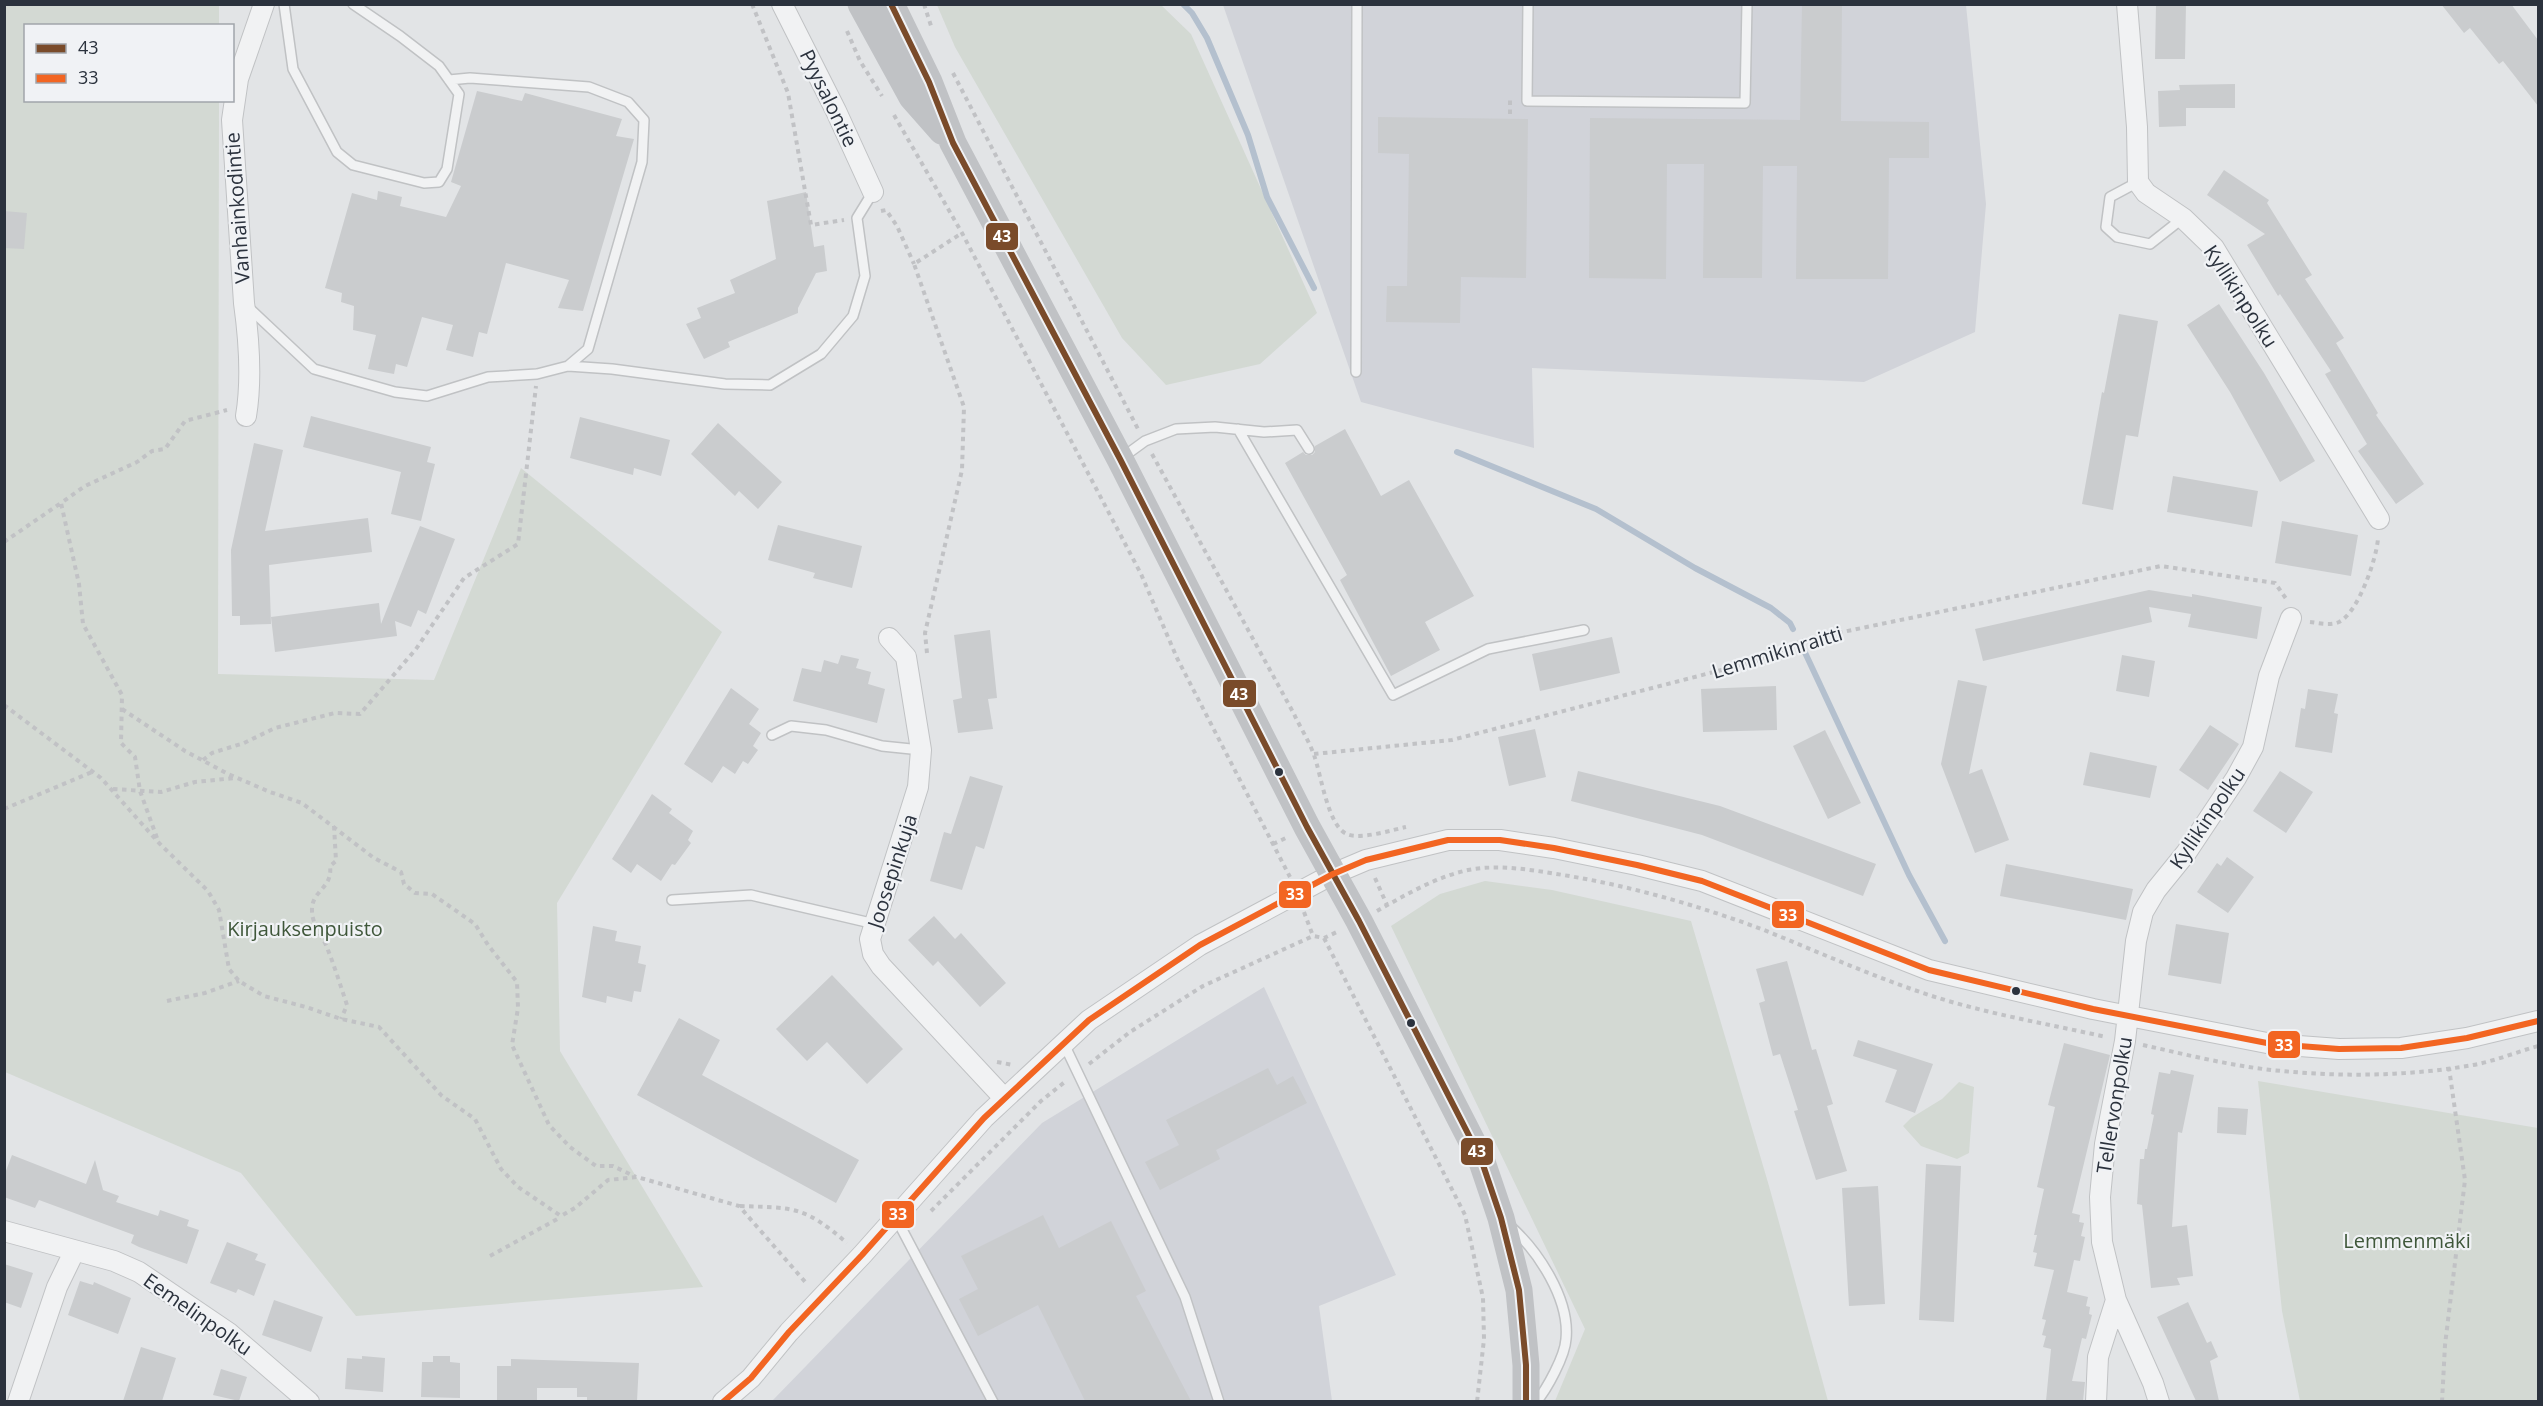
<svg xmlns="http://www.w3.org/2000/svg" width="2543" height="1406" viewBox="0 0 2543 1406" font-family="'Open Sans',sans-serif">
<rect width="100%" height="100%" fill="#e2e4e6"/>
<path fill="#d1d3d9" d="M1223,5H1966L1986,204L1975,332L1864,382L1532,368L1534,448L1361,402Z
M1264,987L1396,1275L1319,1306L1332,1401L774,1402L773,1400L1042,1123Z"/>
<path fill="#d3d9d3" d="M5,5H219V25L26,26V100L219,101L218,674L434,680L521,468L722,632L557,903L560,1051L703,1287L356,1316L241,1173L5,1072Z
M937,5H1161L1191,34L1317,313L1260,364L1166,385L1122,338L955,47Z
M1485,881L1552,890L1691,921L1769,1186L1828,1401H1555L1585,1329L1391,926L1440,894Z
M2258,1081L2538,1128V1401H2300L2282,1311Z
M1959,1082L1974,1087L1969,1153L1957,1159L1921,1146L1903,1126L1911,1118L1942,1099Z"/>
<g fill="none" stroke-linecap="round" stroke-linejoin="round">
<path stroke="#b4c0ce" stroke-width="6" d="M1183,4L1192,13L1207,38L1248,135L1267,197L1314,288
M1457,452L1596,509L1695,568L1771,608L1790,623L1793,629
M1801,644L1909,875L1945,941"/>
</g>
<path fill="#caccce" d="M1802,4H1842L1841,121L1929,122V158H1889L1888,279H1796L1797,166H1763L1762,278H1703L1704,164H1667L1666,279L1589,278L1590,118L1800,120Z
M2156,4H2186L2185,59H2155Z
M2441,4H2511L2538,40V106L2503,61L2499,64L2470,28L2464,33Z
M2235,84V108H2186V126L2159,127L2158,91L2180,90L2179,85Z
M477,91L522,101L525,93L622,119L616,136L634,139L583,311L558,308L569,280L506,263L487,334L479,332L473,357L446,350L453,325L422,317L407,367L396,364L394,374L368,369L376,335L353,330L354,306L341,302L342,293L325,288L352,193L377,200L378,191L402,197L400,206L446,217L461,186L451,182Z
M1378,117L1528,119L1526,278L1461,277L1460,323L1386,322L1387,286H1407L1409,154L1378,153Z
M2224,170L2269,200L2267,203L2312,275L2305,279L2344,338L2336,343L2378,413L2376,415L2424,484L2396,504L2358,451L2367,444L2325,374L2331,371L2280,294L2278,296L2247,245L2265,234L2207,195Z
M806,192L814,247L824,245L827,271L816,273L798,308V313L728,342L730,347L704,359L686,324L701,318L697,308L735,293L730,280L776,259L767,201Z
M4,211L27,213L24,249L4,248Z
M2219,304L2264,373L2315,461L2280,482L2230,392L2187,325Z
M2119,314L2158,321L2138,437L2126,435L2113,510L2082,504L2102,392L2104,393Z
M311,416L431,447L427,462L435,464L421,521L391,514L401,472L303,447Z
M580,417L670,440L661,476L634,468L633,475L570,458Z
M718,423L782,482L758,509L739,491L735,496L691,454Z
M1345,429L1381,496L1409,480L1474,596L1425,622L1440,650L1391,676L1340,580L1347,575L1285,463L1303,452L1306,455H1312L1315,452V446Z
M254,443L283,450L265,531L368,518L372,552L269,565L271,624L240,625V616H232L231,550Z
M2173,476L2258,491L2252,527L2167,512Z
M2282,521L2358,535L2351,576L2275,563Z
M778,525L862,546L852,588L813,578L815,573L768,560Z
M420,526L455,539L426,614L418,610L411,627L395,621L397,636L275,652L271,617L379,603L381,624Z
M2149,590L2192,597V594L2262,607L2257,639L2188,627L2191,614L2149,607L2152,622L1983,661L1975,629Z
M990,630L997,698L988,699L993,729L958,733L953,700L962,698L954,635Z
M1612,637L1620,673L1540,691L1532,654Z
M841,655L859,659L856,668L871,672L868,684L885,689L877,723L793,701L802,668L821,672L824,660L838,664Z
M2122,655L2155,661L2149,697L2116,691Z
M1958,680L1987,686L1969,774L1982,769L2009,840L1975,853L1941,764Z
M1776,686L1777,730L1703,732L1701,689Z
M731,688L759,709L749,724L761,733L753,746L758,750L748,764L743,761L735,774L723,766L712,783L684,764Z
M2308,689L2338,694L2334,713L2338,714L2332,753L2295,747L2301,708L2305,709Z
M2210,725L2239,744L2208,790L2179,770Z
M1535,729L1546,777L1509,786L1498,737Z
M1825,730L1861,803L1828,819L1793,746Z
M2090,752L2157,766L2150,798L2083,785Z
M1578,771L1720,806L1876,864L1863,896L1702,835L1571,801Z
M2280,771L2313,792L2286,833L2253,811Z
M970,776L1003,786L984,849L976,846L962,890L930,881L944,832L951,834Z
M652,794L672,809L669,813L693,831L688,840L691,843L675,865L672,864L661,881L637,864L631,873L612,859Z
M2227,857L2254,877L2228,913L2197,892L2217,863L2221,866Z
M2006,864L2133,889L2126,920L2000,896Z
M934,916L955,939L961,933L1006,983L980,1007L938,961L933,966L908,940Z
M2176,924L2229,933L2221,984L2168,975Z
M593,926L617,931L615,941L641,946L638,963L646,965L641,992L634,991L632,1002L607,996L606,1003L582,997Z
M1787,961L1812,1050L1816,1049L1833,1104L1827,1106L1847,1171L1816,1180L1794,1111L1798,1110L1780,1054L1773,1056L1759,1003L1765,1001L1756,969Z
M832,975L903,1049L867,1084L827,1042L807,1061L776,1029Z
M679,1018L720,1040L702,1075L859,1160L836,1203L637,1095Z
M1858,1040L1933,1064L1915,1113L1885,1102L1897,1070L1853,1056Z
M2064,1043L2110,1055L2072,1213L2080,1215L2079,1222L2084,1223L2081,1236L2085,1237L2080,1261L2074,1260L2067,1292L2088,1297L2086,1306L2090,1307L2089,1314L2092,1315L2086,1339L2082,1338L2072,1381L2085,1382L2083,1401H2046L2051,1349L2043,1347L2046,1336L2042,1335L2046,1320L2042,1319L2054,1270L2034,1266L2037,1253L2033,1252L2037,1235H2034L2044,1189L2037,1187L2055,1107L2048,1105Z
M1268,1068L1277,1085L1293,1076L1307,1103L1216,1150L1220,1159L1160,1190L1145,1162L1179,1145L1166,1120Z
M2171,1070L2194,1075L2182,1133L2178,1132L2172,1227L2187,1225L2193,1276L2177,1278L2180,1285L2151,1288L2142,1205L2137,1204L2140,1159H2144L2145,1149H2147L2154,1115L2151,1114L2159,1072L2170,1074Z
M2218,1107L2248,1109L2246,1135L2217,1133Z
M12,1155L86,1184L95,1160L103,1190L119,1196L116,1202L158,1216L160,1210L189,1220L187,1226L199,1230L187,1264L139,1247L131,1243L134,1235L39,1200L35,1208L4,1197V1176Z
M1926,1164L1961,1166L1954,1322L1919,1320Z
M1878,1186L1885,1304L1849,1306L1842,1188Z
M1043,1215L1059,1248L1111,1221L1146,1291L1136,1296L1191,1401H1085L1038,1305L978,1336L959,1299L978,1289L961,1256Z
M227,1242L258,1254L255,1260L266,1264L254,1296L238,1289L236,1293L210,1283Z
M4,1264L33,1273L21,1308L4,1302Z
M80,1281L93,1285L94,1282L131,1298L118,1334L68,1315Z
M274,1300L323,1317L311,1352L262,1335Z
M2188,1302L2207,1343L2211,1341L2218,1357L2210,1361L2219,1401H2196L2157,1317Z
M141,1347L176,1358L162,1401H123Z
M362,1356L385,1358L383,1392L345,1389L347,1358L362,1359Z
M433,1356H450V1362L460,1363V1398L421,1397L422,1362H433Z
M511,1359L639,1363L637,1401H587V1397H577V1388H537V1401H497V1366H511Z
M221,1369L247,1377L239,1401L213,1395Z"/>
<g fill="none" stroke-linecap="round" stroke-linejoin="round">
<g stroke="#c0c2c4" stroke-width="12">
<path id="lane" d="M284,4L293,69L337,152L353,165L424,183L439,182L447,169L459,94L439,66L400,36L353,4
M1528,4L1527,101L1745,103L1747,4
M449,80L470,78L589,87L628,102L644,120L642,162L588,349L568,366
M2138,182L2110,197L2106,227L2117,237L2150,244L2183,218
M248,307L314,369L395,392L427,396L488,377L537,374L568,366L612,369L725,384L770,385L821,354L853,316L865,276L857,218L873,192
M1356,372L1357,4
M1238,429L1393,695L1488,649L1584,630
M1123,457L1145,441L1176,429L1215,427L1264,432L1297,430L1309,449
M772,735L791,726L826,730L882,746L921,750
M672,900L751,895L875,924
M1064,1044L1185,1297L1219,1402
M896,1218L993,1402
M1510,1226C1538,1251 1570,1299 1566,1339C1565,1356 1547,1389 1536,1402"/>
</g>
<g stroke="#c0c2c4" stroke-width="22">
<path id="street" d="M782,4L836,111L873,192
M2127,4L2137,127L2138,182L2146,193L2183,218L2214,248L2379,519
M246,416C252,380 249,339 244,303L232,120L238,79L264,4
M889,638L906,657L921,750L918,787L870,939L873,954L881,966L1004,1098
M4,1231L114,1261L139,1272L229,1333L309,1402
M18,1402L57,1287L74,1252
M723,1402L751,1378L789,1332L862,1255L984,1118L1089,1020L1200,945L1333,874L1366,860L1448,840H1500L1554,848L1637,865L1702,881L1929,970L2093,1009L2272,1044L2339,1049L2401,1048L2467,1038L2538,1021
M2096,1402L2098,1357L2116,1300
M2159,1402L2153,1383L2116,1300L2102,1242L2100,1197L2105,1144L2125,1041L2136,941L2143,912L2156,890L2186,853L2236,778L2253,747L2269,676L2291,618"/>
</g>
<path stroke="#c1c2c5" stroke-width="4" stroke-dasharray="4.5 4.5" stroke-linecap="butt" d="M752,4L788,93L811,225L844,220
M924,4L932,29
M847,31L860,61L882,96
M953,73L1138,429
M1510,114V97
M894,115L962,233L1141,574L1177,658L1290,877
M881,211L886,210L897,226L914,264
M1152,454L1294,714C1300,727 1309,741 1314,755C1321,774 1328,827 1347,834C1360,840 1392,830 1406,827
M4,542L61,503
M2310,622C2319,623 2330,626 2339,622C2358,613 2377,558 2378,538
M927,653L925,633L962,470L964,407L914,264L962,233
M4,705L101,778L159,843L208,891L219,910L229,969L239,981L264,996L306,1007L341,1019L379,1027L442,1096L475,1119L501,1169L518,1187L561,1216L575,1208L608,1180L637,1177L739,1206L807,1284
M122,709L185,751L228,774L270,792L302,803L374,858L401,872L404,884L415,893L432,894L475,924L488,945L517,982L518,1008L512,1045L549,1125L570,1147L596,1166H613L636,1177
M1314,754L1452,740L1760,660L1804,640L2161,566L2275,583L2287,600
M203,760L212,753L244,743L275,728L335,713L360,714L416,649L464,578L518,544L536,386
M113,789L161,792L195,782L235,778
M4,809L92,772
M334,826L336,861L330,866C333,889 311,890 312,911C312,925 324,938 328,950C335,968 341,987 347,1005L341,1019
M157,838L140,791L135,757L121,743L122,695L83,624L79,584L61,503L85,486L137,462L152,451L165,449L185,421L227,410
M1273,844L1288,837
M1375,878L1387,905
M1377,911C1405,895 1436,877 1468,870C1499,864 1532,870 1563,875C1631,886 1700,906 1764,930C1816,951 1867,974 1920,992C1981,1013 2044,1023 2106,1037
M1304,912L1313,936
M1324,938L1465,1215L1483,1298L1484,1339L1477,1402
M167,1001L205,993L239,981
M2143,1045C2188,1055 2235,1067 2282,1071C2345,1077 2410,1076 2473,1065C2495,1061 2517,1052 2538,1046
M997,1062L1013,1065
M1089,1064L1130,1032L1203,986L1313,936L1324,938L1339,931
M740,1206C795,1208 804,1206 847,1243
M931,1211L1041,1101L1066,1081
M490,1256L561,1217
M2442,1402L2445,1345L2465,1180L2449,1068"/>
<use href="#lane" stroke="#f1f2f3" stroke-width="9"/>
<use href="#street" stroke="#f1f2f3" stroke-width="20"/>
<path stroke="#c0c2c5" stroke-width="27" d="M861,4L912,97L942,131
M891,4L929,82L953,143L1120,459L1307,827L1359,921L1481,1159L1501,1218L1519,1290L1526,1365V1402"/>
<g stroke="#f0f2f5" stroke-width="10">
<path id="bus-1" d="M891,4L929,82L953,143L1120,459L1307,827L1359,921L1481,1159L1501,1218L1519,1290L1526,1365V1402"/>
</g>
<g stroke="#f0f2f5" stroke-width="10">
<path id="bus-2" d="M723,1402L751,1378L789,1332L862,1255L984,1118L1089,1020L1200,945L1333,874L1366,860L1448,840H1500L1554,848L1637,865L1702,881L1929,970L2093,1009L2272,1044L2339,1049L2401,1048L2467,1038L2538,1021"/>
</g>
<use href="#bus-1" stroke="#7a4b2a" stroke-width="6"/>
<use href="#bus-2" stroke="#f26522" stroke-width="6"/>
</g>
<g fill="#2b323d" stroke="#f0f2f5" stroke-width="2">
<circle cx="1279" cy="772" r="5"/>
<circle cx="2016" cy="991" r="5"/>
<circle cx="1411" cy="1023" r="5"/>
</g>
<g text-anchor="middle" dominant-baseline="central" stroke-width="4.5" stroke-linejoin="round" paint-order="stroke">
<g font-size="20" fill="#2b323d" stroke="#f0f2f5">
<text transform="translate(829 98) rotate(64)">Pyysalontie</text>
<text transform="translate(237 208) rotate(-94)">Vanhainkodintie</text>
<text transform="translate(2241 296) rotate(57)">Kyllikinpolku</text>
<text transform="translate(1777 652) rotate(-17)">Lemmikinraitti</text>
<text transform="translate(2207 818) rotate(-56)">Kyllikinpolku</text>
<text transform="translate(892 871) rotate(-72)">Joosepinkuja</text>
<text transform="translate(2114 1105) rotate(-81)">Tellervonpolku</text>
<text transform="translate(198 1314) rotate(35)">Eemelinpolku</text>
</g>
<g font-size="20" fill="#3f573a" stroke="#f0f2f5">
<text x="305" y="928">Kirjauksenpuisto</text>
<text x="2407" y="1240">Lemmenmäki</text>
</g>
</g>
<g stroke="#f0f2f5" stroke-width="2">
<rect x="985" y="222" width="34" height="29" rx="6" fill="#7a4b2a"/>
<rect x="1222" y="679" width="35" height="29" rx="6" fill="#7a4b2a"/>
<rect x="1278" y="880" width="34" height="29" rx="6" fill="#f26522"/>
<rect x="1771" y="900" width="34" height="29" rx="6" fill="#f26522"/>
<rect x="2267" y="1030" width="34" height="29" rx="6" fill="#f26522"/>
<rect x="1460" y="1137" width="34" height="29" rx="6" fill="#7a4b2a"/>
<rect x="881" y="1200" width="34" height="29" rx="6" fill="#f26522"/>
</g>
<g font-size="16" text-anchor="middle" font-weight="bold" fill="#fff">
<text x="1002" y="242">43</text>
<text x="1239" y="700">43</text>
<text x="1295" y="900">33</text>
<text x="1788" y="921">33</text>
<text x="2284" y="1051">33</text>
<text x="1477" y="1157">43</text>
<text x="898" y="1220">33</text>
</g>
<rect width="2543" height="1406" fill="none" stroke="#2b323d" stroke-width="12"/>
<rect x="24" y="24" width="210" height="78" fill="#f0f2f5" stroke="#a1a5ab" stroke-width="1.5"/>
<rect x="36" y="44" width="30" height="9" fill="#7a4b2a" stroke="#a1a5ab" stroke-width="1.5"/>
<text x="78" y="54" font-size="18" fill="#2b323d">43</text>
<rect x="36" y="74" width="30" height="9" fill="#f26522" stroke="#a1a5ab" stroke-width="1.5"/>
<text x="78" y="84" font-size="18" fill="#2b323d">33</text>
</svg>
